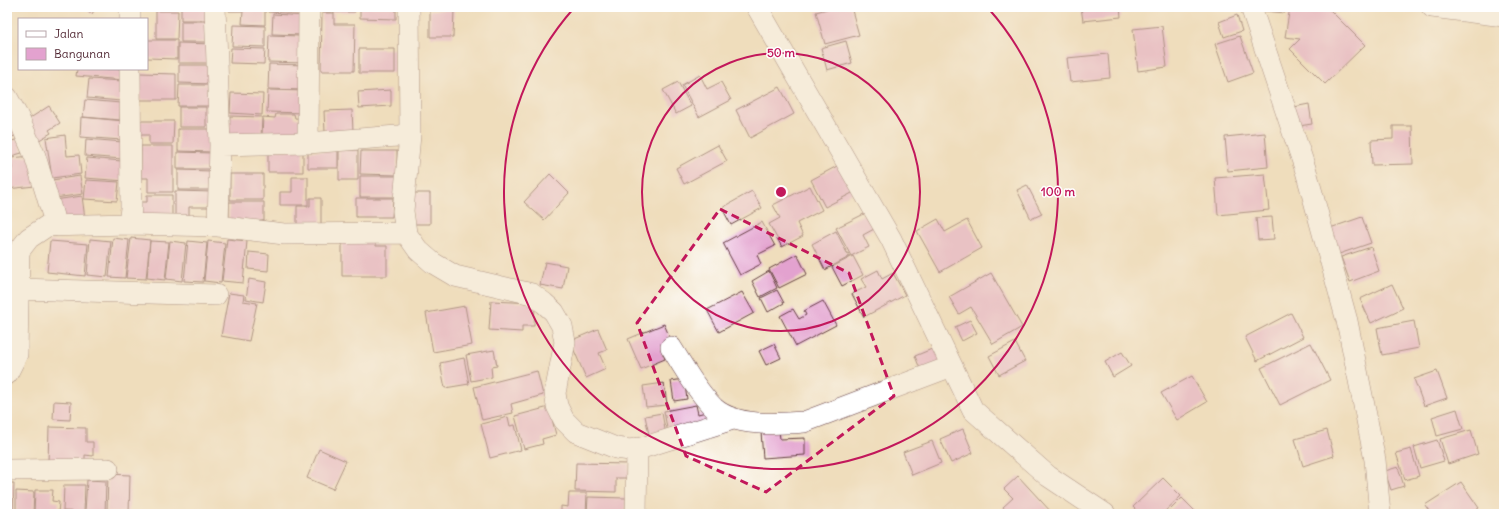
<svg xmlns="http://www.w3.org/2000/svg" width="1511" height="521" viewBox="0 0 1511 521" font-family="Delius,sans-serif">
<rect width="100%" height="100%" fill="#fff"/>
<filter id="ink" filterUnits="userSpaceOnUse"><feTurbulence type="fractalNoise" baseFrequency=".025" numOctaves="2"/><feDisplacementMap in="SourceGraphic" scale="8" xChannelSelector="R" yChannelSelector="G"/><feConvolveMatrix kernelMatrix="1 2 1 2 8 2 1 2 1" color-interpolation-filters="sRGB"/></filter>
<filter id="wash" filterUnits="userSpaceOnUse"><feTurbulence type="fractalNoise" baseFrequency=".012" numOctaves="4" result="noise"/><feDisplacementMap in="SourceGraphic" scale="16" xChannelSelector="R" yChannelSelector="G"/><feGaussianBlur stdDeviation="0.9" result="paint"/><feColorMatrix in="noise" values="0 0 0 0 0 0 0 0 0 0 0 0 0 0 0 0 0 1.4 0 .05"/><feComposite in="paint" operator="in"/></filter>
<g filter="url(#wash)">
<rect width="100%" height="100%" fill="#efddbc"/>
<g id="blocks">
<path fill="#e3a2cf" d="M83,7H96L92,14Z
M181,7H213V20H181Z
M229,7H265V25L242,24L243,11H229Z
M268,7H306L305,14L268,12Z
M323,7H355V12H323Z
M360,7H396V19L360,18Z
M834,7H851L859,35L825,44L816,12Z
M1081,7H1120L1121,17L1083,21Z
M1265,7H1286L1285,13L1265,11Z
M1290,7H1314L1330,10L1365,45L1325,84L1290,49L1300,39L1285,37Z
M430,10H454L453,37H430Z
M156,11H178L177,39H156Z
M322,13H334V24H355L354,71H321Z
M273,14L305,16L304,35L272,34Z
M1237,15L1242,31L1224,37L1219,22Z
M181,21H214V42H181Z
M233,25L265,26V47L232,46Z
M1162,26L1167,67L1138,71L1133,29Z
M269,35L299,36L305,63L268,62Z
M1240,36L1253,73L1228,82L1215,44Z
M147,40H177V59L147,58Z
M846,41L852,63L827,70L821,48Z
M178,43L214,44V63H178Z
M231,48L265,49L264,64L230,63Z
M359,49H395V73H359Z
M1108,54L1110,78L1070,82L1067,58Z
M269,64L306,65L305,90L268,89Z
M179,65H214V84L179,83Z
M77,69H124L123,80L76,76Z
M140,73L176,74V100H140Z
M700,75L707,89L721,82L731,100L699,117L682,85Z
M89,79L123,81L121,101L87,98Z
M678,82L691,106L676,114L663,90Z
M179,85H215L214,106H178Z
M780,87L794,114L750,138L736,110Z
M268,90L306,91V113L267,112Z
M391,90V106L359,108L358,92Z
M231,93L263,94L262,115L230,113Z
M85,100L121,103L120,120L83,117Z
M1309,104L1312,124L1292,127L1289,108Z
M49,106L60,123L49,130L51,133L36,142L24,122Z
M179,107H206V127H179Z
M352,110L353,131L325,132L324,111Z
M276,114H294L295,118L305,119V137L262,136L263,117L275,118Z
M230,116L262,117L261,138L229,137Z
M81,117L124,121L122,140L80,137Z
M139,121H174L173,144H149V135H139Z
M13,124L15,136L7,138V125Z
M1393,126H1412L1413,164L1372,165L1371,140L1393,139Z
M178,129H212V152L178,151Z
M1265,133L1268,167L1228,171L1225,137Z
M65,135L67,156L79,155L81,174L52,178L46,138Z
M20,139L22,153L7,157V142Z
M86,139L123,142L122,159L85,156Z
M718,145L727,161L684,184L676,168Z
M141,146H173V192H148V178H141Z
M268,150H303V172H268Z
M339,150H358V180H339Z
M308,151H338V168H308Z
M361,151H397V175L360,174Z
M177,152L212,153V169H177Z
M31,156L35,186L7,189V170L12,169L11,158Z
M87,158L122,161L126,181L85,178Z
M839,165L854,192L825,207L811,180Z
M178,170L212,171V190H178Z
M230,174H263V200H230Z
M550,174L569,193L544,220L524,202Z
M1265,174L1269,210L1218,215L1215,178Z
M80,176L83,194L55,198L52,180Z
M360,176H399V197H360Z
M292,177H308V205H280V192H292Z
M86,180L119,182L117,201L84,199Z
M1027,185L1042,214L1031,219L1017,190Z
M810,186L822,210L797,223L803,236L782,247L769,224L780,218L773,205Z
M175,191L213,192V207H189V222H175Z
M752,191L762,208L731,225L722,208Z
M413,193H430V224H413Z
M147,195H172V219H139V202H147Z
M82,196L85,219L58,223L55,200Z
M310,198H321V224H297V206H310Z
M356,198H393L392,217H356Z
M229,202H264V221H229Z
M866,213L874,229L863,235L869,247L851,256L836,228Z
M1272,217L1274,239L1258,240L1256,218Z
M1362,217L1371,243L1339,254L1330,228Z
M938,219L945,232L967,220L982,248L940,272L917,231Z
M762,222L775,246L757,255L761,264L740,275L723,243Z
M836,231L849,257L825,270L812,244Z
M113,238L129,240L125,278L109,277Z
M131,238L150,240L146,279L126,278Z
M342,238L376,239V246H387V276H342Z
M90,239L111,241L107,277L87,275Z
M227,239L247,241L243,283L222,281Z
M50,241L88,244L85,276L47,272Z
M150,241L169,242L165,280L147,278Z
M170,241L186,243L182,281L166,279Z
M188,241L207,243L203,282L184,281Z
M208,241L225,243L221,283L204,281Z
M1371,247L1379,271L1350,282L1341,257Z
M249,252L269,254L268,271L248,269Z
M797,254L807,274L779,288L769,269Z
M853,256L863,275L842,286L832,267Z
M545,262L567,266L563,289L540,285Z
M878,270L882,279L893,273L905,295L864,317L852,294L866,287L861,279Z
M769,271L777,288L760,297L752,281Z
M991,273L1022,327L993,344L971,307L959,314L949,297Z
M249,279L266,282L263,302L246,299Z
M1392,284L1403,308L1371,323L1360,299Z
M777,290L784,303L768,312L761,298Z
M742,292L754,313L719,332L707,310Z
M229,293L244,295L243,301L257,303L249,341L221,336Z
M491,301L535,303L534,326H522V332L489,330Z
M823,301L836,325L796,346L780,316L793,309L799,319L806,315L804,311Z
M465,306L472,345L433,352L426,313Z
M1291,313L1303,337L1257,361L1245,337Z
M970,320L977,333L962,341L955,327Z
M1414,321L1419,348L1382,355L1377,328Z
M664,324L673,345L661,349L665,359L641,369L628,339Z
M598,329L607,350L599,353L606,369L586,378L570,341Z
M1015,342L1025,361L999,375L989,356Z
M1311,343L1330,380L1280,405L1261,368Z
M774,344L781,358L766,365L759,351Z
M939,346L947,364L922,374L915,356Z
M494,350L497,366L491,367L492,377L471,381L466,355Z
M1122,352L1131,366L1113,377L1105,362Z
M464,358L469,384L445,388L440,363Z
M537,371L543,395L511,404L513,413L482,420L474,387Z
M1437,371L1447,398L1424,406L1414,379Z
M1192,376L1207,402L1177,420L1161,393Z
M684,379L687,399L674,401L671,381Z
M664,383L667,405L646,407L643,386Z
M54,401L71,402L70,420L53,419Z
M696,405L698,414L706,412L709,425L668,434L664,411Z
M549,407L556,435L542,439L543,444L524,449L515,416Z
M1457,409L1463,429L1437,436L1432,417Z
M662,413L666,435L650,439L645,416Z
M508,417L510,426L515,425L521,450L490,458L481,424Z
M49,427L86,428V442H93V456L85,455V464L48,463Z
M963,429L973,453L951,463L940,439Z
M1327,430L1334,456L1303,466L1295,439Z
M1471,430L1478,454L1448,464L1440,439Z
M779,431L780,439L805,438V455L763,458L761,432Z
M1437,440L1444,461L1420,468L1414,447Z
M932,441L941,463L912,475L903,452Z
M319,449L346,461L333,489L307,478Z
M1411,449L1419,476L1405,480L1396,453Z
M576,463L629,464V478H616V492L575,491Z
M1398,467L1404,486L1391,490L1385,471Z
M108,474L130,475L129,513L107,512Z
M1018,476L1053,514H1008L1003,507L1013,498L1004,489Z
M1163,478L1181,496L1162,514H1140L1133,507Z
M87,480L106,481L105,513L85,512Z
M1461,482L1479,508L1469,514H1431L1425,505Z
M7,483H14L13,514H7Z
M64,485H85L84,512L63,511Z
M35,490H53L52,501L59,502L58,514H34Z
M16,491L34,492L33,514H16Z
M569,493H587L586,514H561V506L568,507Z
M588,497L626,498L625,514H587Z
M1182,498L1198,514H1166Z"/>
</g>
</g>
<g filter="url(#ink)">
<use href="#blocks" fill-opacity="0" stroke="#633c41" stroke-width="1"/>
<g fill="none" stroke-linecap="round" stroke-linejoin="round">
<g stroke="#633c41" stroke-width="22">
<path id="street" d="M130,7V19
M215,7L220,145L218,226
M409,7L410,135L403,211L406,233L418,250L433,263L455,276L532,294L544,303L554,312L562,326L565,342L555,393L557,406L564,420L576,432L616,448L630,450L645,447L733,419
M757,7L891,239L973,410L1048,476L1105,514
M1251,7L1306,171L1347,321L1375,460L1380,514
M1432,7L1504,16
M7,97L18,117L35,156L56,226
M308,143L309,7
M220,145L308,143L410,135
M129,224L131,208L130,69
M19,289L216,295
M671,347C684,368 697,391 714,408C735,427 778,424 804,422L952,366
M7,374L17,354L19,251L29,238L47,226L129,224L218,226L284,234L406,233
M7,470L108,469
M636,514L637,448"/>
</g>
<use href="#street" stroke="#fff" stroke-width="21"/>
</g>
</g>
<path d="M0 0H1511V521H0ZM720,209L849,273L894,396L766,492L686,456L637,323Z" fill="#efddbc" fill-opacity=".55" fill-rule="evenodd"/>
<path fill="none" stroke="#c2185b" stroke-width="3" stroke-dasharray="8 5" stroke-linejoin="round" d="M720,209L849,273L894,396L766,492L686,456L637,323Z"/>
<g fill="none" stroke="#c2185b" stroke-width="2">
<circle cx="781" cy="192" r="139"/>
<path d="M988 8A277 277 0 1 1 574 8"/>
</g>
<circle cx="781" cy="192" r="6" fill="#c2185b" stroke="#fff" stroke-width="2"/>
<g font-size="12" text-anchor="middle" font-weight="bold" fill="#c2185b" stroke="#fff" stroke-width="3" stroke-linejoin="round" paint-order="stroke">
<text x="781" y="57">50 m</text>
<text x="1058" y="196">100 m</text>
</g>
<rect width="1511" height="521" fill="none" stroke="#fff" stroke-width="24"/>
<rect x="18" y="18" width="130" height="52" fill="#ffffff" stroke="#b7a5aa"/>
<rect x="26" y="31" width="20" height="6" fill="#ffffff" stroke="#b7a5aa"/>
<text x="54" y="38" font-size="12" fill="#4a1f2b">Jalan</text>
<rect x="26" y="48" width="20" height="12" fill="#e3a2cf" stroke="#b7a5aa"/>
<text x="54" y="58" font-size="12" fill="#4a1f2b">Bangunan</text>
</svg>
